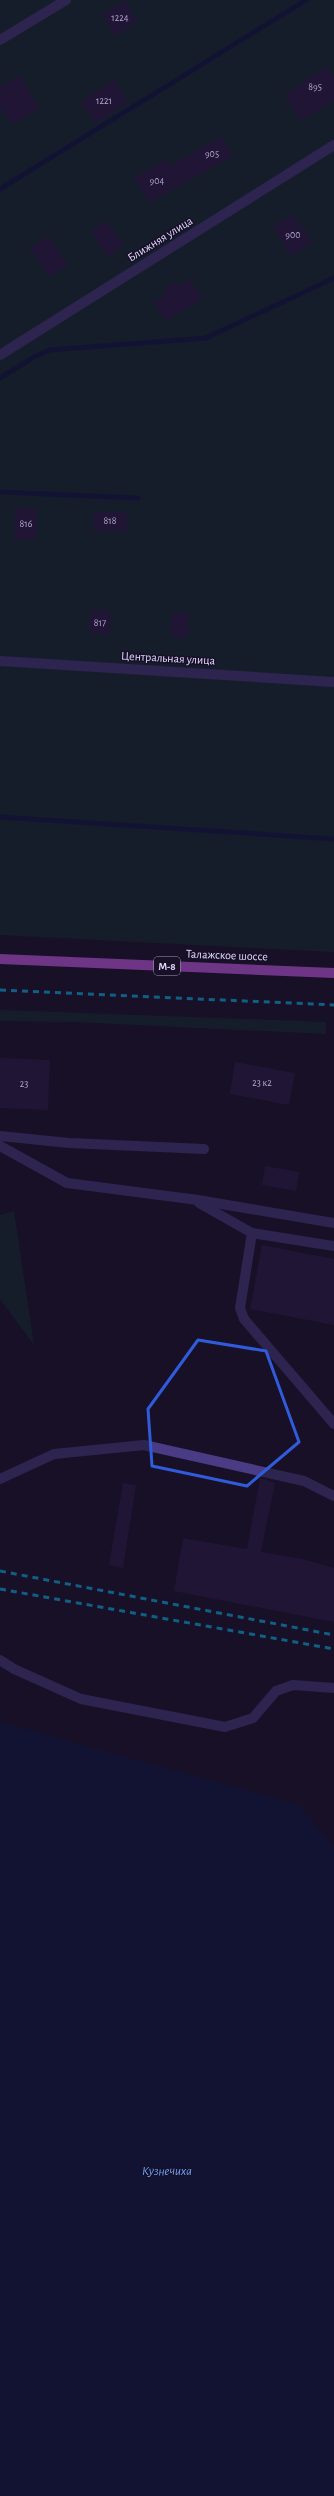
<svg xmlns="http://www.w3.org/2000/svg" width="334" height="2496" viewBox="0 0 334 2496" font-family="'Alegreya Sans',sans-serif">
<rect width="100%" height="100%" fill="#171027"/>
<path fill="#132d30" d="M0,0H334V952L0,935Z
M0,1010L326,1022V1034L75,1022L0,1021Z
M14,1211L34,1345L0,1299V1215Z"/>
<path fill="#0c1844" d="M0,1722L299,1805L334,1847V2496H0Z"/>
<g fill="none" stroke-linecap="round" stroke-linejoin="round">
<path stroke="#0c1844" stroke-width="5" d="M0,189L306,0
M0,378L34,357L50,350L206,338L334,278
M0,492L138,498
M0,817L334,839"/>
</g>
<path fill="#2b1c47" d="M125,1L137,22L115,36L102,14Z
M326,67L334,79V100L301,121L284,95Z
M19,75L39,108L12,125L0,106V87Z
M114,80L128,102L95,123L81,101Z
M221,136L233,156L149,203L134,178L167,159L171,166Z
M293,214L312,242L292,256L273,228Z
M107,221L124,245L108,257L91,232Z
M48,236L68,265L50,277L30,248Z
M190,279L202,299L165,321L153,302L167,294L164,289L175,281L178,286Z
M15,508L37,509L36,540L14,539Z
M94,512H127V531H93Z
M91,610L111,612L109,635L89,633Z
M172,612L189,613L188,638L171,637Z
M0,1058L50,1060L48,1110L0,1108Z
M235,1062L295,1073L289,1105L230,1094Z
M265,1166L299,1172L296,1191L262,1185Z
M262,1245L334,1259V1325L250,1309Z
M260,1478L275,1483L261,1552L303,1559L334,1568V1622L174,1591L183,1538L247,1549Z
M123,1483L136,1485L123,1568L109,1565Z"/>
<g fill="none" stroke-linecap="round" stroke-linejoin="round">
<path stroke="#493c84" stroke-width="10" d="M0,40L66,0
M0,355L334,145
M0,661L334,682
M0,1136L69,1143L204,1149
M0,1146L67,1183L198,1200L334,1223
M199,1203L252,1233L334,1246
M252,1233L240,1308L244,1319L334,1424
M0,1479L54,1454L144,1445L304,1481L334,1496
M0,1660L14,1669L81,1699L225,1727L253,1718L276,1691L293,1685L334,1688"/>
<path stroke="#d760fb" stroke-width="10" d="M0,959L334,973"/>
<path stroke="#08bff9" stroke-width="3" stroke-dasharray="6 5" stroke-linecap="butt" d="M0,990L334,1005
M0,1571L334,1635
M0,1589L334,1649"/>
</g>
<path d="M0 0H334V2496H0ZM198,1340L266,1351L299,1442L247,1486L152,1466L148,1409Z" fill="#171027" fill-opacity=".55" fill-rule="evenodd"/>
<path fill="none" stroke="#305cdc" stroke-width="3" stroke-linejoin="round" d="M198,1340L266,1351L299,1442L247,1486L152,1466L148,1409Z"/>
<g text-anchor="middle" dominant-baseline="central" stroke-width="3" stroke-linejoin="round" paint-order="stroke">
<g font-size="10" fill="#b3a8d0">
<text x="120" y="18">1224</text>
<text x="315" y="87">895</text>
<text x="104" y="101">1221</text>
<text x="212" y="154">905</text>
<text x="157" y="181">904</text>
<text x="293" y="235">900</text>
<text x="110" y="521">818</text>
<text x="26" y="524">816</text>
<text x="100" y="623">817</text>
<text x="262" y="1083">23 к2</text>
<text x="24" y="1084">23</text>
</g>
<rect fill="#171027" stroke="#a49bbe" stroke-width="1" x="154" y="957" width="26" height="18" rx="3"/>
<g font-size="11" font-weight="bold" fill="#e0d7fe">
<text x="167" y="966">М-8</text>
</g>
<g font-size="12" fill="#e0d7fe" stroke="#171027">
<text transform="translate(160 239) rotate(-32)">Ближняя улица</text>
<text transform="translate(168 658) rotate(3)">Центральная улица</text>
<text transform="translate(227 955) rotate(2)">Талажское шоссе</text>
</g>
<g font-size="13" font-style="italic" fill="#67a2fb" stroke="#171027">
<text x="167" y="2171">Кузнечиха</text>
</g>
</g>
</svg>
